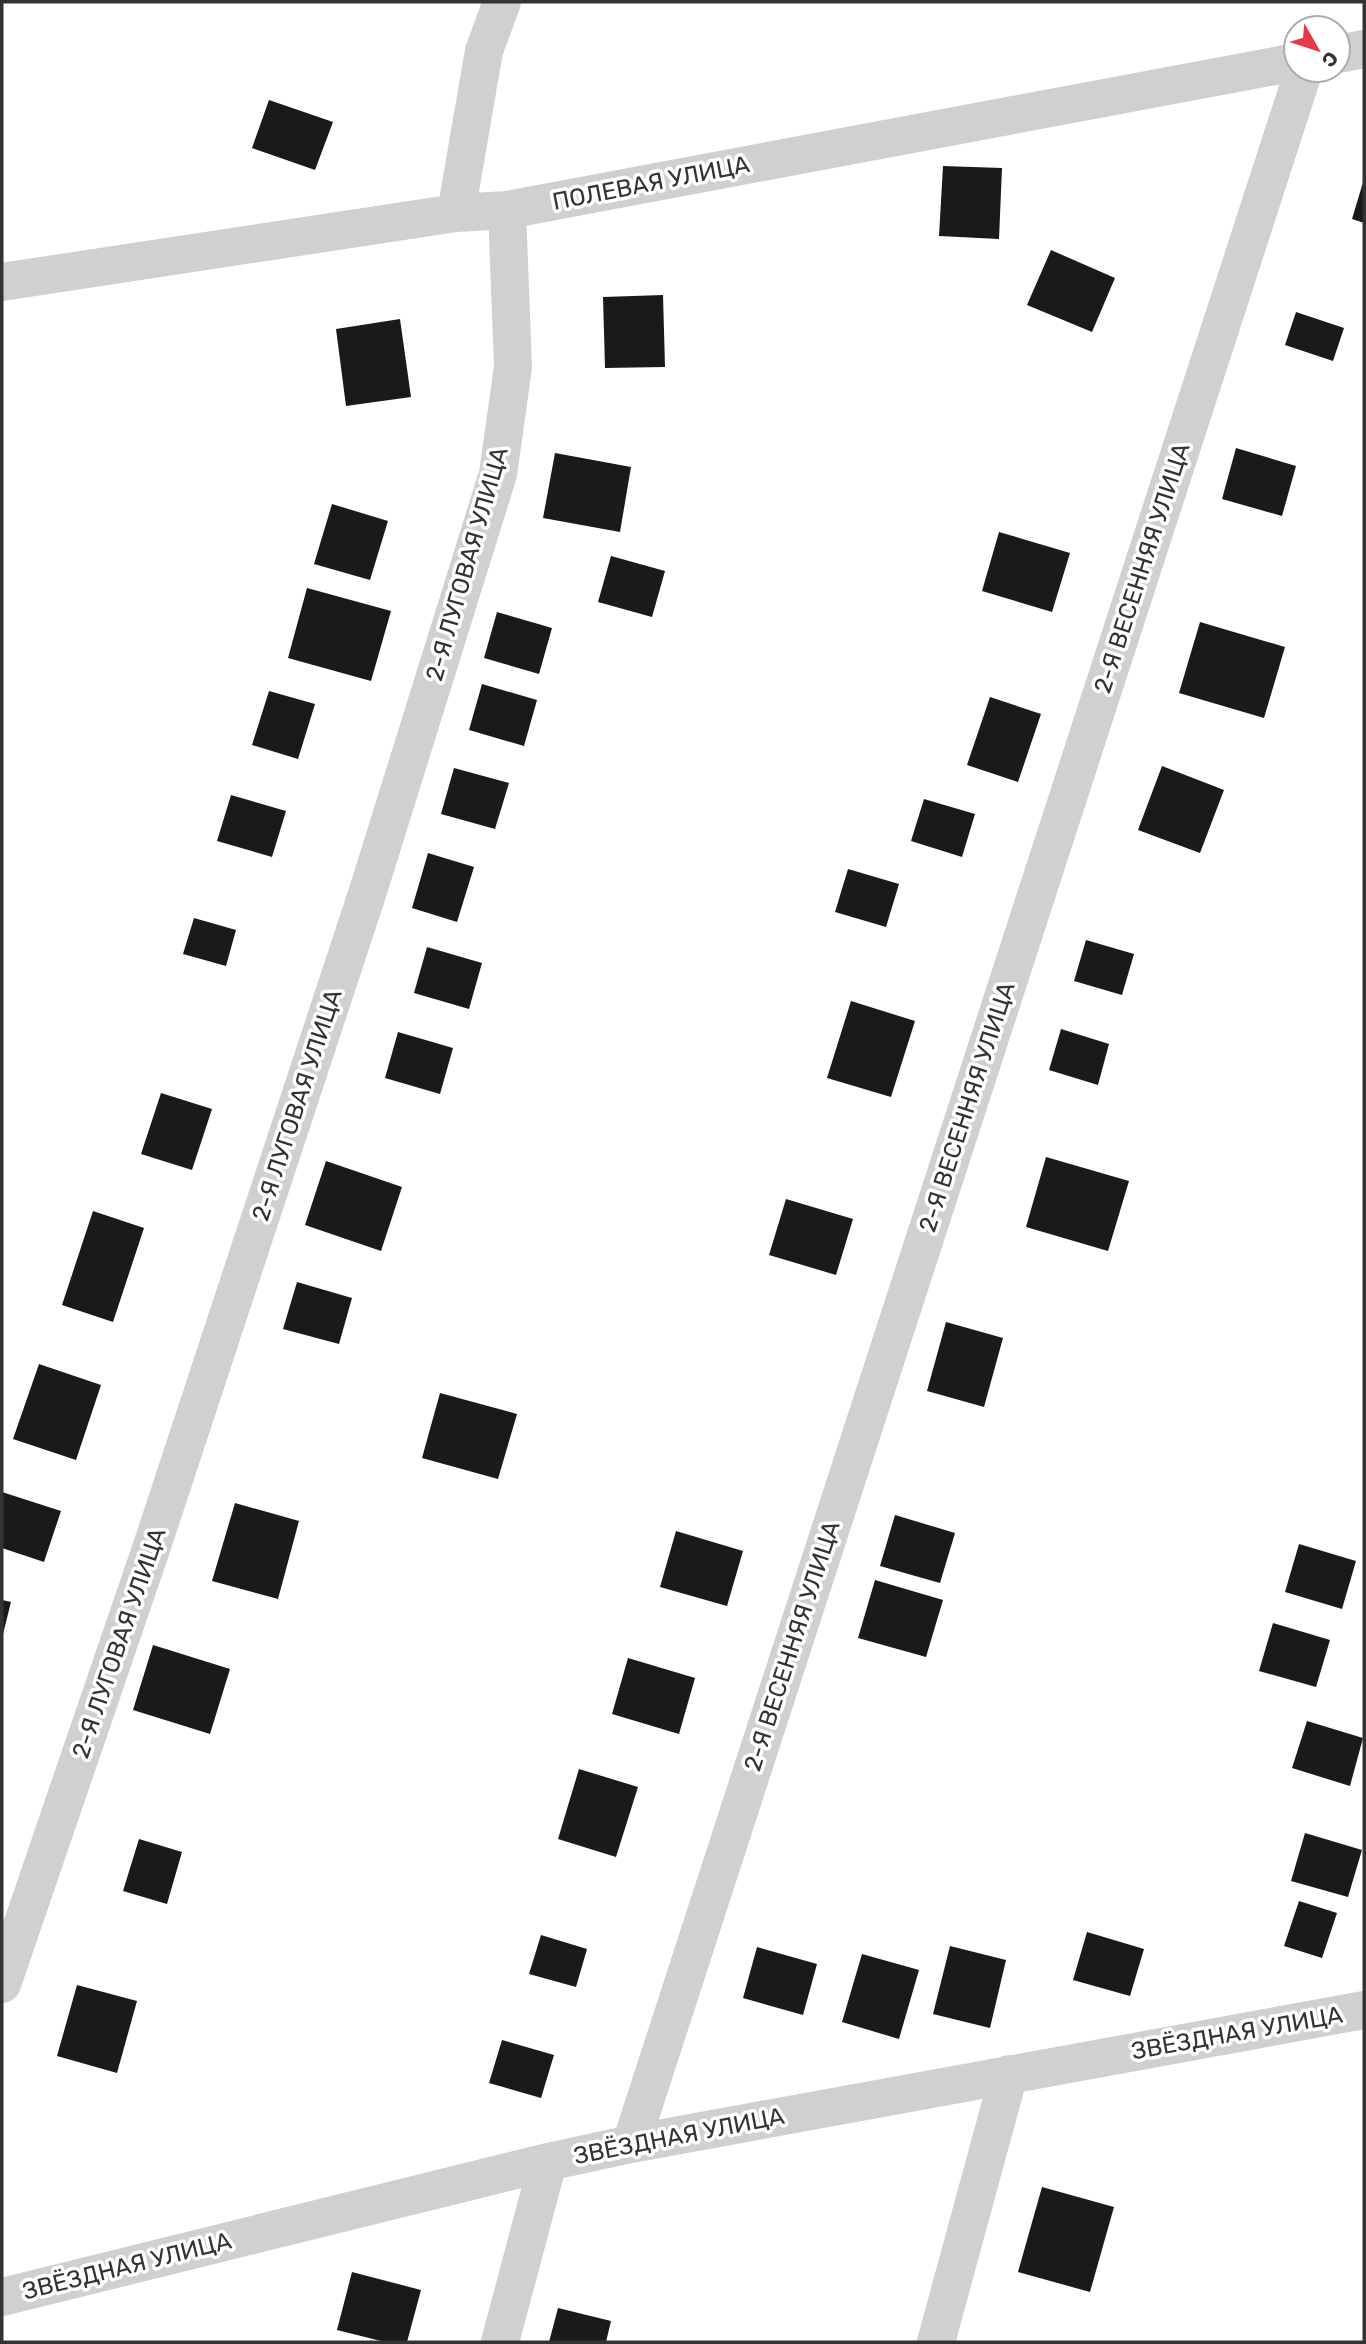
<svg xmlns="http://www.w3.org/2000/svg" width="1366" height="2344" viewBox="0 0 1366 2344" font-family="Rubik,sans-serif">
<rect width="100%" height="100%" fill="#fff"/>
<path fill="#1a1a1a" d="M269,100L333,122L315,170L252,148Z
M943,166L1002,168L999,239L939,236Z
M1364,179V223L1352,219Z
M1051,250L1115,278L1092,332L1027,305Z
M663,295L665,367L605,368L603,297Z
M1296,312L1344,328L1333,361L1285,345Z
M400,319L411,397L346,406L336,329Z
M1236,448L1296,466L1282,516L1222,499Z
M555,453L631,467L620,532L543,518Z
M332,504L388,521L370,580L314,564Z
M999,532L1070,553L1052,612L982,591Z
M611,556L665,571L652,617L598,602Z
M307,588L391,611L371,681L288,658Z
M497,612L552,628L539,674L484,658Z
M1200,622L1285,647L1264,718L1179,693Z
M482,684L537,700L524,746L469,730Z
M269,691L315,704L298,759L252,745Z
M990,697L1041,714L1018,782L967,765Z
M1162,766L1224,790L1200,853L1138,830Z
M454,768L509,783L495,829L441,814Z
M231,795L286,811L272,857L217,841Z
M924,799L975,814L962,857L911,841Z
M428,853L474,867L457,922L412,908Z
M848,869L899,884L886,927L835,912Z
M194,918L236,930L226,966L183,954Z
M1086,940L1134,954L1122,995L1074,981Z
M427,947L482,963L469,1009L414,993Z
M851,1001L915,1021L891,1097L827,1078Z
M1061,1029L1109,1044L1098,1085L1049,1070Z
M398,1032L453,1048L440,1094L385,1078Z
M161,1093L212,1109L192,1170L141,1154Z
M1046,1157L1129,1181L1108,1251L1026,1227Z
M326,1161L402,1187L381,1251L305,1225Z
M786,1199L853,1219L836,1275L769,1255Z
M93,1211L144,1228L113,1322L62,1305Z
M297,1282L352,1298L339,1344L283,1329Z
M946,1322L1003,1338L984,1407L927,1391Z
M39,1364L101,1385L76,1460L13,1439Z
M440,1393L517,1414L498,1479L422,1458Z
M2,1492L61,1511L44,1562L2,1548Z
M235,1503L299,1521L278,1599L212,1581Z
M895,1515L955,1533L940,1583L880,1566Z
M676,1531L743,1551L727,1606L660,1587Z
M1299,1544L1356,1561L1342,1609L1285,1592Z
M875,1580L943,1600L926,1657L858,1638Z
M2,1600L11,1602L3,1634H2Z
M1273,1623L1330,1640L1316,1687L1259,1671Z
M153,1645L230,1669L210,1734L133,1710Z
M628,1658L695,1678L679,1734L612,1714Z
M1307,1721L1363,1738L1350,1786L1292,1768Z
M579,1769L638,1787L616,1857L558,1839Z
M1305,1833L1362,1850L1348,1897L1291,1881Z
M139,1839L182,1852L167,1904L123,1891Z
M1299,1901L1337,1913L1322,1958L1284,1946Z
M1087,1932L1144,1949L1130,1996L1073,1980Z
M541,1935L587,1949L576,1987L529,1974Z
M950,1946L1006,1960L990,2028L933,2014Z
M757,1947L817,1964L803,2015L743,1998Z
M862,1954L919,1970L899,2039L842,2022Z
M77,1985L137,2001L117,2073L57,2056Z
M502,2040L554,2055L541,2098L489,2083Z
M1042,2187L1114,2207L1090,2292L1018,2272Z
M352,2272L421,2290L407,2342H385L337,2330Z
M558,2308L611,2321L606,2342H549Z"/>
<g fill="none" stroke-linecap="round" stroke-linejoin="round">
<path stroke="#d0d0d0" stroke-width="38" d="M1338,54L1364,49
M456,213L484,51L502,2
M2,282L456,213L507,210L1296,62
M2,1984L151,1549L368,891L498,474L513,367L507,210
M631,2144L1304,70
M2,2297L548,2162L631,2144L1364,2010
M500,2342L548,2162
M936,2342L1009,2074"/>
</g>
<g text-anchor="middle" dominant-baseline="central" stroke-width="7" stroke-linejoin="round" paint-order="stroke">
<g font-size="24" fill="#333" stroke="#fff">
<text transform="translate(651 183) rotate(-11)">ПОЛЕВАЯ УЛИЦА</text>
<text transform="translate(467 564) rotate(-74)">2-Я ЛУГОВАЯ УЛИЦА</text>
<text transform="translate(1142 568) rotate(-72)">2-Я ВЕСЕННЯЯ УЛИЦА</text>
<text transform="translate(297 1105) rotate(-72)">2-Я ЛУГОВАЯ УЛИЦА</text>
<text transform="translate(967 1107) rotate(-72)">2-Я ВЕСЕННЯЯ УЛИЦА</text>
<text transform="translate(119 1643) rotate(-71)">2-Я ЛУГОВАЯ УЛИЦА</text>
<text transform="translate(792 1646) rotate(-72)">2-Я ВЕСЕННЯЯ УЛИЦА</text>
<text transform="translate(1237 2033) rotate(-10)">ЗВЁЗДНАЯ УЛИЦА</text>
<text transform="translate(679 2136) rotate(-11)">ЗВЁЗДНАЯ УЛИЦА</text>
<text transform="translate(127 2266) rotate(-14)">ЗВЁЗДНАЯ УЛИЦА</text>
</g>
</g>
<rect width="1366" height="2344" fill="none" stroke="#333333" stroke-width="7"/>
<g transform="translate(1317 49) rotate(129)"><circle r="33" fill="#ffffff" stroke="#adadad" stroke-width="2"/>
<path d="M0-5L12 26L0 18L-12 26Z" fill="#e63946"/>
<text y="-10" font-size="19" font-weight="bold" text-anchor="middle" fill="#333333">С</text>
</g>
</svg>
